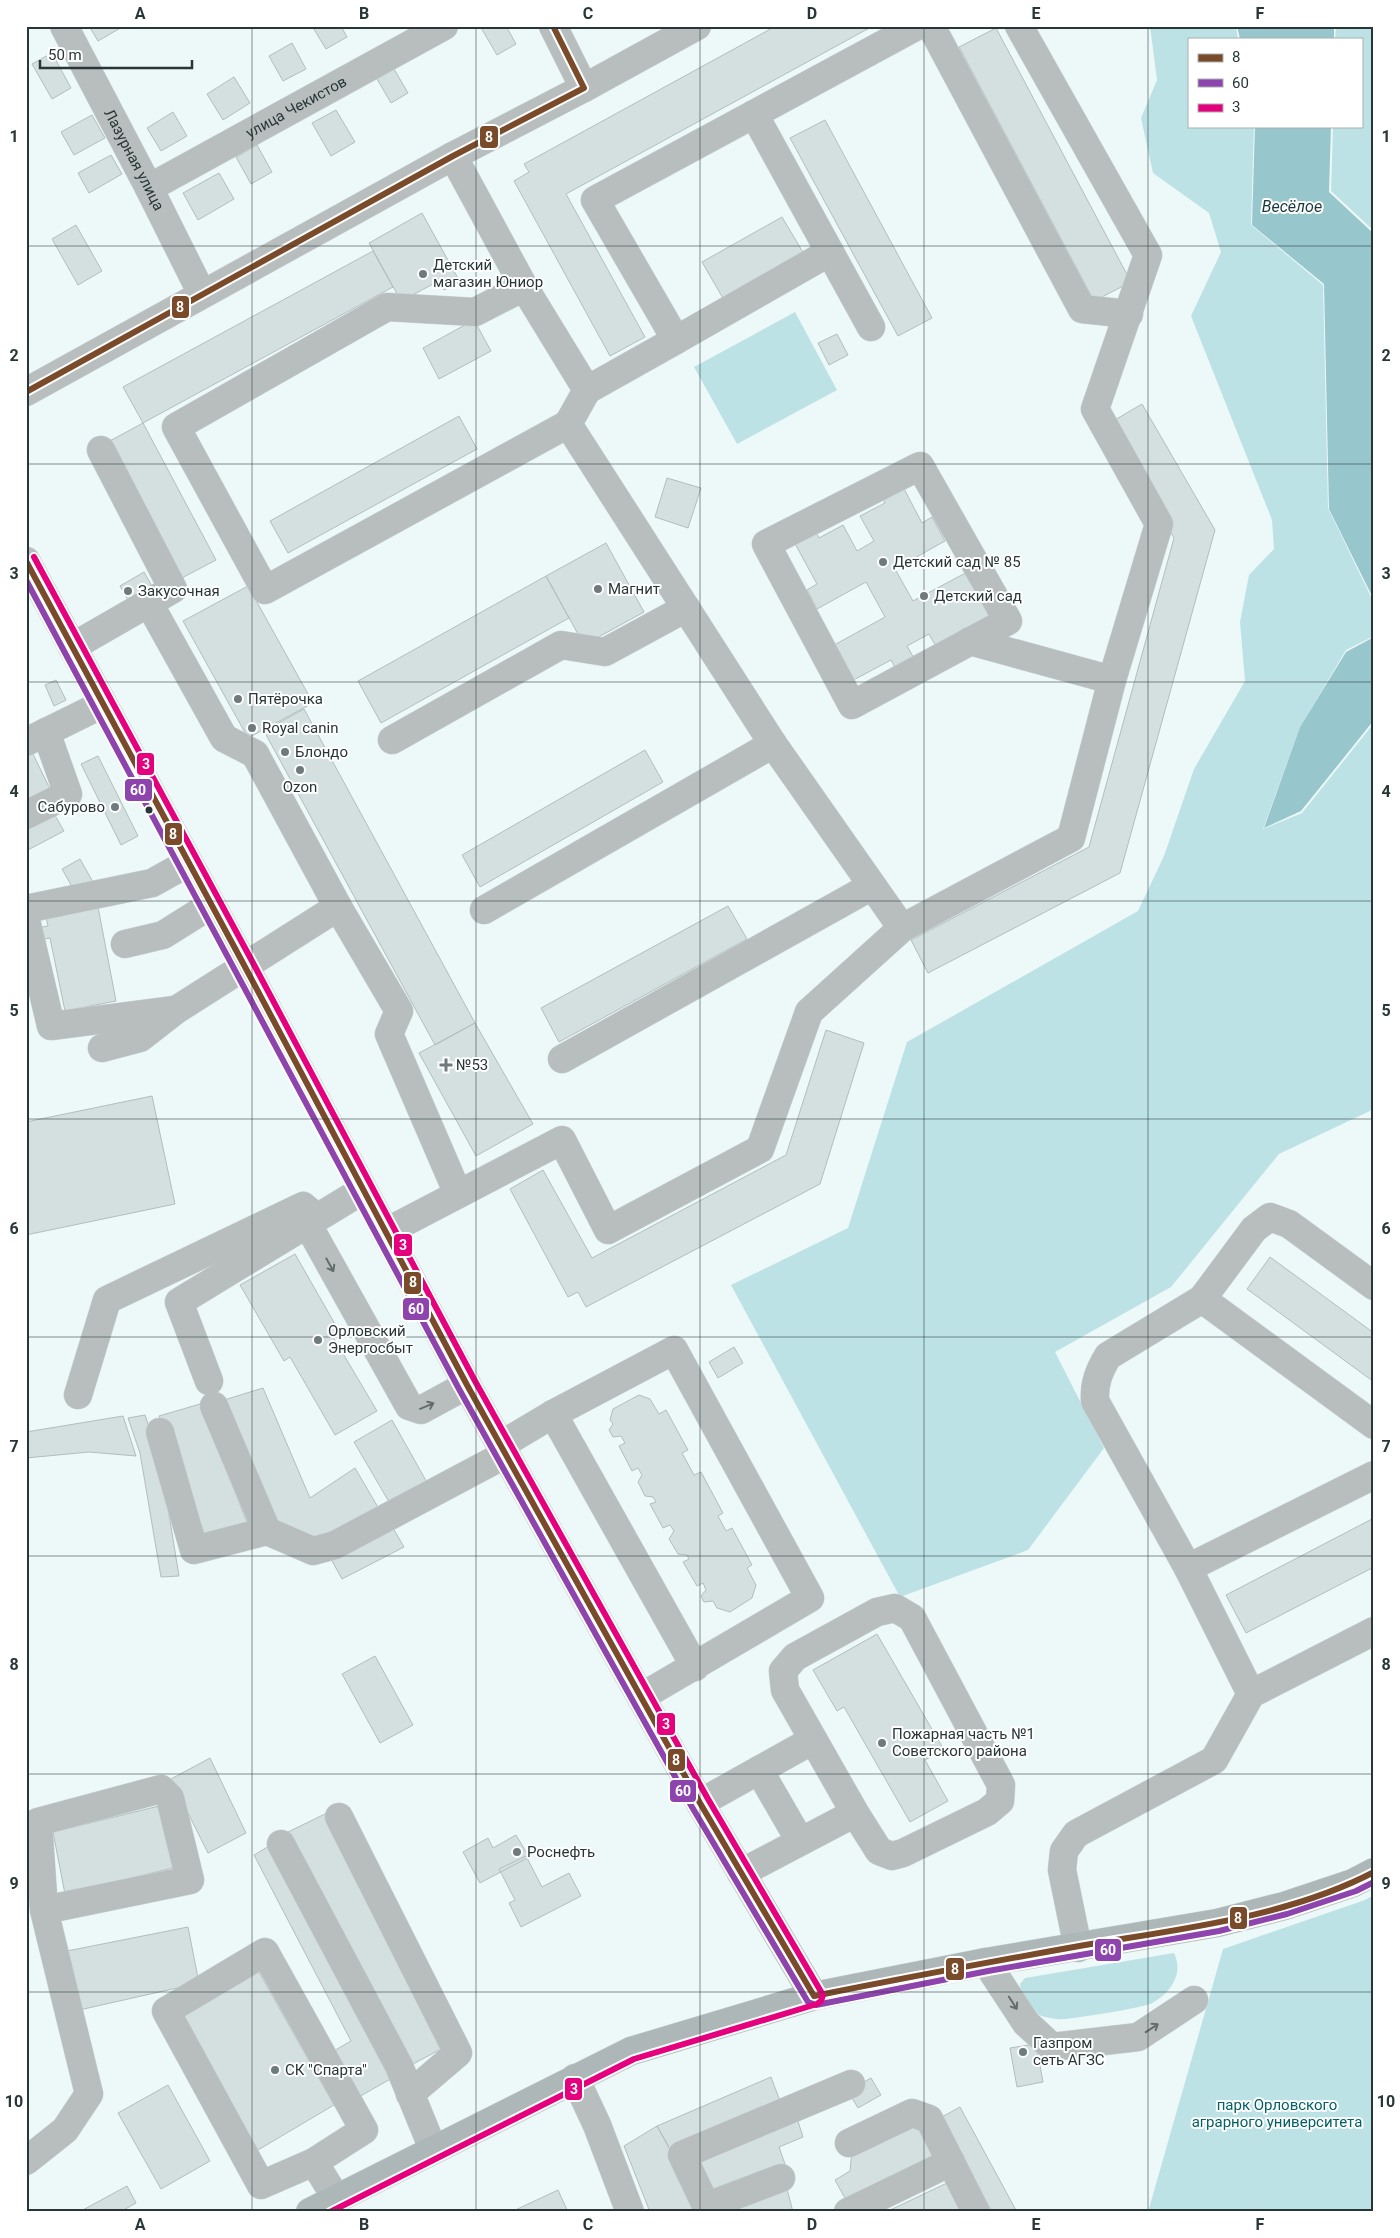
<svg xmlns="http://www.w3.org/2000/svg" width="1400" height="2238" viewBox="0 0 1400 2238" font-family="Roboto,sans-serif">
<rect width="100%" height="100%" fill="#edf8f9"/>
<path fill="#bde2e6" d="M1150,26H1236L1238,39H1189V126H1254L1251,225L1323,285L1328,508L1374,603V636L1346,650L1300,727L1263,829L1302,813L1374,723V1109L1279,1154L1171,1287L1055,1352L1104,1448L1028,1550L900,1597L731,1285L848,1228L907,1042L1138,911L1164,856L1194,769L1245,681L1240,622L1249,575L1274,549L1272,520L1191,316L1221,252L1209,213L1153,173L1141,118L1157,80Z
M1336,26H1374V231L1331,191L1333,126H1361V39H1335Z
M795,312L837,390L737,444L694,367Z
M1374,1895V2212H1148L1223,1949L1365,1900Z
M1174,1953C1184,1973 1171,1993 1152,2003C1143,2008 1078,2018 1065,2019C1053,2020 1034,2016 1025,2006C1021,2000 1021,1990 1020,1984L1025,1978Z"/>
<path fill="#97c7cc" d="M1237,26H1334V39H1240Z
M1255,126H1331L1329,192L1374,234V600L1329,509L1324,284L1252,225Z
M1374,637V720L1301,811L1264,828L1300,727L1346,652Z"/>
<path fill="#d4dfe0" stroke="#b2bdbe" d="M89,26H124L98,41Z
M312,26H341L347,37L326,49Z
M480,26H506L516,44L497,55Z
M776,26H873L566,194L645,337L610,356L514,181L529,172L524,164Z
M996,28L1131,282L1094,301L959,47Z
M292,43L306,69L283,81L269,56Z
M52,53L71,88L52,99L32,64Z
M394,69L408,93L391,103L377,79Z
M234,77L250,103L223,120L207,94Z
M336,110L355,142L331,156L312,123Z
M173,112L187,136L161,151L147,128Z
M92,115L105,138L74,155L61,132Z
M825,120L932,318L898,336L790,138Z
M257,145L272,172L251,184L236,157Z
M111,155L122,174L89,193L78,173Z
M219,173L234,199L198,220L183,193Z
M422,213L460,282L444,290L439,281L401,301L369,243Z
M782,217L804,254L724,300L702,262Z
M76,225L102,271L78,285L52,239Z
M373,251L393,287L143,423L123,387Z
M474,320L491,351L439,379L423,348Z
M837,334L848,355L829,365L818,343Z
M1142,404L1215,530L1120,873L928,973L911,940L1089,847L1174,538L1108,424Z
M459,416L477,449L288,553L270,521Z
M143,423L216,560L180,579L106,443Z
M667,478L701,488L688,528L655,517Z
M901,483L922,523L932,517L945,541L895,569L913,601L971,570L994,613L954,635L938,650L929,634L907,646L915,660L897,671L891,660L846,684L827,649L885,617L866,582L817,609L807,590L817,584L793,540L813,528L819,538L843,525L857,551L874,541L860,516L885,503L880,495Z
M606,543L644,612L584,645L546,576Z
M144,572L157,595L133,609L120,586Z
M546,576L569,618L381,723L358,681Z
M248,586L313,703L248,738L183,621Z
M56,680L66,700L54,706L45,685Z
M304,709L475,1023L435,1045L264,731Z
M645,750L663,782L480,887L462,855Z
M32,752L51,791L26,803V755Z
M98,756L138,836L121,845L81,764Z
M53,812L64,831L26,851V826Z
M80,859L93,882L75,892L62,869Z
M728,906L747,939L559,1042L541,1008Z
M98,907L116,1001L65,1011L50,938L39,940L37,928L48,926L46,917Z
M475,1023L533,1124L476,1156L419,1053Z
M826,1030L864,1043L820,1184L586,1307L578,1292L568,1297L510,1189L543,1170L592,1258L786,1155Z
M152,1096L175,1204L26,1235V1122Z
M295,1254L339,1331L332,1335L377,1411L335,1435L290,1357L284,1361L240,1285Z
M1270,1257L1374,1333V1382L1247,1289Z
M734,1347L743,1363L718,1378L709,1362Z
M263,1388L310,1498L355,1468L379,1509L304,1544L276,1525L224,1400Z
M639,1395L650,1399L659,1414L666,1410L688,1450L682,1453L694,1475L701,1472L723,1513L718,1516L726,1531L732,1528L752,1565L747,1568L756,1585L752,1598L730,1612L717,1608L713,1601L704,1602L701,1596L706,1590L703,1583L697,1586L683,1562L689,1559L687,1555L678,1554L669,1539L674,1531L670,1525L663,1528L650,1504L656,1502L653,1497L645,1496L638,1482L642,1475L638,1468L632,1471L619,1446L625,1443L621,1436L613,1437L609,1430L613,1424L610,1420L613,1409Z
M200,1404L249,1527L207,1540L159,1416Z
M145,1415L160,1459L179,1576L161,1577L140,1453L128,1418Z
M123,1416L136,1456L89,1452L26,1458V1432Z
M392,1420L429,1486L392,1507L354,1442Z
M1374,1518V1567L1246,1633L1226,1595Z
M393,1528L404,1547L342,1579L331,1559Z
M877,1634L944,1750L925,1760L948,1801L910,1822L844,1707L837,1711L813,1670Z
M375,1656L413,1725L380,1743L342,1674Z
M210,1758L246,1833L208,1853L171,1779Z
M163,1805L177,1867L65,1894L53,1832Z
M327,1813L445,2047L413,2064L288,1832Z
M516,1835L529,1857L480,1883L463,1852L488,1838L493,1848Z
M271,1845L394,2077L357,2098L332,2052L351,2041L254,1855Z
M526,1856L542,1887L569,1873L581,1896L521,1927L509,1903L515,1900L499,1869Z
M188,1927L199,1983L75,2011L62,1952Z
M259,1972L334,2105L258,2150L182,2017Z
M1036,2044L1043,2082L1017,2087L1010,2048Z
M771,2077L780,2101L670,2149L657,2126Z
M871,2078L881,2095L858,2108L848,2091Z
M168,2085L210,2161L161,2189L118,2113Z
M960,2107L1017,2212H992L940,2118Z
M797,2118L803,2137L779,2147L786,2167L708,2195L693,2155Z
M915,2121L936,2158L846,2200L835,2180L850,2171L852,2150Z
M657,2126L672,2153L697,2212H650L624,2146Z
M949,2182L966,2212H886Z
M786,2185L793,2212H726Z
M127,2186L136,2203L120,2212H79Z
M558,2190L568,2212H511Z"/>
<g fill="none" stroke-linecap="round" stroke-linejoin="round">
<g stroke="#cbd4d5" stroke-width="29">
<g id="minor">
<path id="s1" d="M64,26L149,188L202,294"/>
<path d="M553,26L584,88"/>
<path d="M931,26L1082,309L1129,314"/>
<path d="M754,114L871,327"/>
<path d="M453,156L524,287L587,390L568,424L773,744L902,928"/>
<path id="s2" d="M149,188L444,26"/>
<path d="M524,287L475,312L387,307L176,427L265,590L568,424"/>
<path d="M676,340L830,252"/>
<path d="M587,390L676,340L595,200L917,26"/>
<path d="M26,392L453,156L584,88L697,26"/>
<path d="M920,466L1008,621L852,705L766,544Z"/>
<path d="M26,561L244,965L467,1385L700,1803L814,1996"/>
<path d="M150,605L224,738L255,754L338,907L399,1011L389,1034L458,1194"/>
<path d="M970,641L1112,680"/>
<path d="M72,647L173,589L101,450"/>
<path d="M392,740L561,645L605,652L686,608"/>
<path d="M26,742L103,704"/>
<path d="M26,815L68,794L46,732"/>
<path d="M26,909L152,883L188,863"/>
<path d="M484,910L773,744"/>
<path d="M26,920L51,1026L175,1010"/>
<path d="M125,944L163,935L211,905"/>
<path d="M102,1048L140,1038L176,1010L338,907"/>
<path d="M562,1059L872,886"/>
<path d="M307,1223L409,1406L421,1410L467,1385"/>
<path d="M386,1232L562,1140L608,1230L760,1149L809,1012L902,928L1071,838L1112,680L1159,524L1095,409L1148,255L1019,26"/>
<path d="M1374,1286L1289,1224L1270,1217L1254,1229L1202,1299L1374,1425"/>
<path d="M209,1381L179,1302L363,1190"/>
<path d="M78,1395L107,1300L303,1206L316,1217"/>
<path d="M214,1406L267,1531L313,1551L335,1545L506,1454"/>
<path d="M553,1414L695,1667"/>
<path d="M160,1432L194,1550L267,1531"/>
<path d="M501,1445L553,1414L674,1350L810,1598L641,1697"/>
<path d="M1188,1568L1095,1401C1094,1383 1099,1371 1108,1356L1202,1299"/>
<path d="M1251,1694L1188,1568L1374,1475"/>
<path d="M759,1770L800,1841"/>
<path d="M700,1803L813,1740"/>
<path d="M339,1817L458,2053L410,2094"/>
<path d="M281,1844L399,2066L433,2149"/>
<path d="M741,1873L855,1813L879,1851L892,1856L903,1853L987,1812L1000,1801L1001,1785L912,1618L895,1608L877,1612L795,1657L783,1671L785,1690L855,1813"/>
<path d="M1078,1948L1062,1870L1064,1851L1076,1834L1214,1760L1251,1694L1374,1631"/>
<path d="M265,1952L364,2130L314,2162L261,2185L166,2011Z"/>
<path d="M986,1962L1026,2023L1052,2047L1138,2037L1194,2000"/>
<path d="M575,2078L597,2125L630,2212"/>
<path d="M849,2143L912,2113L929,2119L976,2212"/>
<path d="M26,2161L65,2130L89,2094L44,1910L190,1880L170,1798L161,1789L38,1822L44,1910"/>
<path d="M314,2162L336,2198"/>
<path d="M707,2206L781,2178"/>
<path d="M709,2212L682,2155L851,2084"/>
<path d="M848,2212L951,2162"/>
</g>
</g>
<g stroke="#cbd4d5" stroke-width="29">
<path id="major" d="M310,2212L631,2051L814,1996L986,1962L1217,1923L1284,1906L1353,1883L1374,1872"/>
</g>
<use href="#minor" stroke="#b8bebe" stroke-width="28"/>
<use href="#major" stroke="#aeb7b8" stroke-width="28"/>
<g stroke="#fff" stroke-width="10">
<path id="bus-1" d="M26,392L453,156L584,88L553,26
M26,561L244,965L467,1385L700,1803L814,1996
M814,1996C904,1978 995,1961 1085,1945C1180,1929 1288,1917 1374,1872"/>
</g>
<g stroke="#fff" stroke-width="10">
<path id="bus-2" d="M26,580L459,1389L692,1807L808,2002L816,2005L988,1971L1219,1931L1287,1914L1356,1891L1374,1882"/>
</g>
<g stroke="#fff" stroke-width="10">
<path id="bus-3" d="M34,557L252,961L475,1381L708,1799L823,1995L821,2001L817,2004L634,2059L330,2212"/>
</g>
<use href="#bus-1" stroke="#7a4b2a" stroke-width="6"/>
<use href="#bus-2" stroke="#8e44ad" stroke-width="6"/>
<use href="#bus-3" stroke="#e5007d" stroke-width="6"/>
</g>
<defs><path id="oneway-shaft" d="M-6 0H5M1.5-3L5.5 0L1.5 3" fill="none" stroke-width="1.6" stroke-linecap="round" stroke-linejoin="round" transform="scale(1.25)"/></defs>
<g stroke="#626c6d">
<use href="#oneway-shaft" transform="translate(330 1265) rotate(61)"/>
<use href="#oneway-shaft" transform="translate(427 1406) rotate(-23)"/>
<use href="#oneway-shaft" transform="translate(1013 2003) rotate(57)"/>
<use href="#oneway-shaft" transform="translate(1152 2028) rotate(-33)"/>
</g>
<path fill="none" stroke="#293637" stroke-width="1" stroke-opacity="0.55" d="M252,26V2212M476,26V2212M700,26V2212M924,26V2212M1148,26V2212M26,246H1374M26,464H1374M26,682H1374M26,901H1374M26,1119H1374M26,1337H1374M26,1556H1374M26,1774H1374M26,1992H1374"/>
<g fill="#6e7a7b" stroke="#fff" stroke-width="2">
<circle cx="423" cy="274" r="5"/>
<circle cx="883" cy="562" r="5"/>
<circle cx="598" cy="589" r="5"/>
<circle cx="128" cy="591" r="5"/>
<circle cx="924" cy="596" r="5"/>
<circle cx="238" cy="699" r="5"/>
<circle cx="252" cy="728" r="5"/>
<circle cx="285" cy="752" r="5"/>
<circle cx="300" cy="770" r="5"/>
<circle cx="115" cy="807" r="5"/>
<path d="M443.5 1057.5h5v5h5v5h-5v5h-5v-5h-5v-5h5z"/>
<circle cx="318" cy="1340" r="5"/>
<circle cx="882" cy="1743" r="5"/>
<circle cx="517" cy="1852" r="5"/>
<circle cx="1023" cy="2052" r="5"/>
<circle cx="275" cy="2070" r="5"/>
</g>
<circle fill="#293637" stroke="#fff" stroke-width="2" cx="149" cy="810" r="4.5"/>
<g text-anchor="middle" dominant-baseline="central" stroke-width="4" stroke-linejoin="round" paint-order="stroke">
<g font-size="15" fill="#293637" stroke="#fff">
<text stroke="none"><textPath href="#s2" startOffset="168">улица Чекистов</textPath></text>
<text stroke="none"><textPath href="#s1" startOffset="151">Лазурная улица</textPath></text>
</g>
<g font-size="15" fill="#293637" stroke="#fff" text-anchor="start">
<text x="433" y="265">Детский<tspan x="433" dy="17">магазин Юниор</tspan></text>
<text x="893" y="562">Детский сад № 85</text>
<text x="608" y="589">Магнит</text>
<text x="138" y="591">Закусочная</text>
<text x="934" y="596">Детский сад</text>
<text x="248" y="699">Пятёрочка</text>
<text x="262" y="728">Royal canin</text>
<text x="295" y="752">Блондо</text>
<text x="300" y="787" text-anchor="middle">Ozon</text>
<text x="105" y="807" text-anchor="end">Сабурово</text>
<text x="456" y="1065">№53</text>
<text x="328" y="1331">Орловский<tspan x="328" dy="17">Энергосбыт</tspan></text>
<text x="892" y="1734">Пожарная часть №1<tspan x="892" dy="17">Советского района</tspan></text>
<text x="527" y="1852">Роснефть</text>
<text x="1033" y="2043">Газпром<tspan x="1033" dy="17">сеть АГЗС</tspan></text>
<text x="285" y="2070">СК "Спарта"</text>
</g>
<g font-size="15" fill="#006168" stroke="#fff">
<text x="1277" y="2105">парк Орловского<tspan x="1277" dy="17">аграрного университета</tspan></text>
</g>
<g font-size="16" font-style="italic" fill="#18393c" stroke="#fff">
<text x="1292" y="206">Весёлое</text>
</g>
</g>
<g stroke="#fff" stroke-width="2">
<rect x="479" y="125" width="20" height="24" rx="5" fill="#7a4b2a"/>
<rect x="171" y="295" width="19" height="24" rx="5" fill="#7a4b2a"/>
<rect x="136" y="752" width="19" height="24" rx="5" fill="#e5007d"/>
<rect x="124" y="778" width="29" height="24" rx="5" fill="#8e44ad"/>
<rect x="164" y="822" width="19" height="24" rx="5" fill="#7a4b2a"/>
<rect x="393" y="1233" width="20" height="24" rx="5" fill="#e5007d"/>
<rect x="403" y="1271" width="19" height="24" rx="5" fill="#7a4b2a"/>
<rect x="402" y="1297" width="28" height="24" rx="5" fill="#8e44ad"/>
<rect x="656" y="1712" width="20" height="24" rx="5" fill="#e5007d"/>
<rect x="667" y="1748" width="19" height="24" rx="5" fill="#7a4b2a"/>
<rect x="669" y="1779" width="28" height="24" rx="5" fill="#8e44ad"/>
<rect x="1229" y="1906" width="19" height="24" rx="5" fill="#7a4b2a"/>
<rect x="1094" y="1938" width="28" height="24" rx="5" fill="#8e44ad"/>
<rect x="945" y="1957" width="20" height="24" rx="5" fill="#7a4b2a"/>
<rect x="564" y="2077" width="19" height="24" rx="5" fill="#e5007d"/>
</g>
<g font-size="14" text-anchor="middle" font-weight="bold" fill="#fff">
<text x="489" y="142">8</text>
<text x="180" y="312">8</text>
<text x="146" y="769">3</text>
<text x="138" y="795">60</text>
<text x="173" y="839">8</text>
<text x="403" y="1250">3</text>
<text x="413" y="1287">8</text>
<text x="416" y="1314">60</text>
<text x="666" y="1729">3</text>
<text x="676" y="1765">8</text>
<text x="683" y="1796">60</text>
<text x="1238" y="1923">8</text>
<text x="1108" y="1955">60</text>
<text x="955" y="1974">8</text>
<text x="574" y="2094">3</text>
</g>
<rect width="1400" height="2238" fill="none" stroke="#ffffff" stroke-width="55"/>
<rect x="1188" y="38" width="175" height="90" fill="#ffffff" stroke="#a9afaf"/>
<rect x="1198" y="54" width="25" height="8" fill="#7a4b2a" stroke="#a9afaf"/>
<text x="1232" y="62" font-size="15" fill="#293637">8</text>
<rect x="1198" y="79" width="25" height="8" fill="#8e44ad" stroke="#a9afaf"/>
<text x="1232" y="88" font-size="15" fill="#293637">60</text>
<rect x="1198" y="104" width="25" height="8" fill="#e5007d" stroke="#a9afaf"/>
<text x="1232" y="112" font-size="15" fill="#293637">3</text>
<path d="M40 60v8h152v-8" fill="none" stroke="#293637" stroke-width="2.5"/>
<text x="48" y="60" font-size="15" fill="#293637" stroke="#ffffff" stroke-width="4" paint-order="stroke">50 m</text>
<rect x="28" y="28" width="1344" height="2182" fill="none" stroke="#293637" stroke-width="2"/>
<g font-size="16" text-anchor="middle" font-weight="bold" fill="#293637">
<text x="140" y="19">A</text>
<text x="364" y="19">B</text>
<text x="588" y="19">C</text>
<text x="812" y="19">D</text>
<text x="1036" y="19">E</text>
<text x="1260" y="19">F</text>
<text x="14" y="142">1</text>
<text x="1386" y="142">1</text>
<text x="14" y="361">2</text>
<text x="1386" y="361">2</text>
<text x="14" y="579">3</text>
<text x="1386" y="579">3</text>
<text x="14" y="797">4</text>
<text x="1386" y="797">4</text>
<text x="14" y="1016">5</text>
<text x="1386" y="1016">5</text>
<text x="14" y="1234">6</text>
<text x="1386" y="1234">6</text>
<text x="14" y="1452">7</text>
<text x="1386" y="1452">7</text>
<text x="14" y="1670">8</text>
<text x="1386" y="1670">8</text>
<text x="14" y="1889">9</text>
<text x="1386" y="1889">9</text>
<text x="14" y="2107">10</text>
<text x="1386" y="2107">10</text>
<text x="140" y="2230">A</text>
<text x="364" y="2230">B</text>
<text x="588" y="2230">C</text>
<text x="812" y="2230">D</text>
<text x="1036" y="2230">E</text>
<text x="1260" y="2230">F</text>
</g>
</svg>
